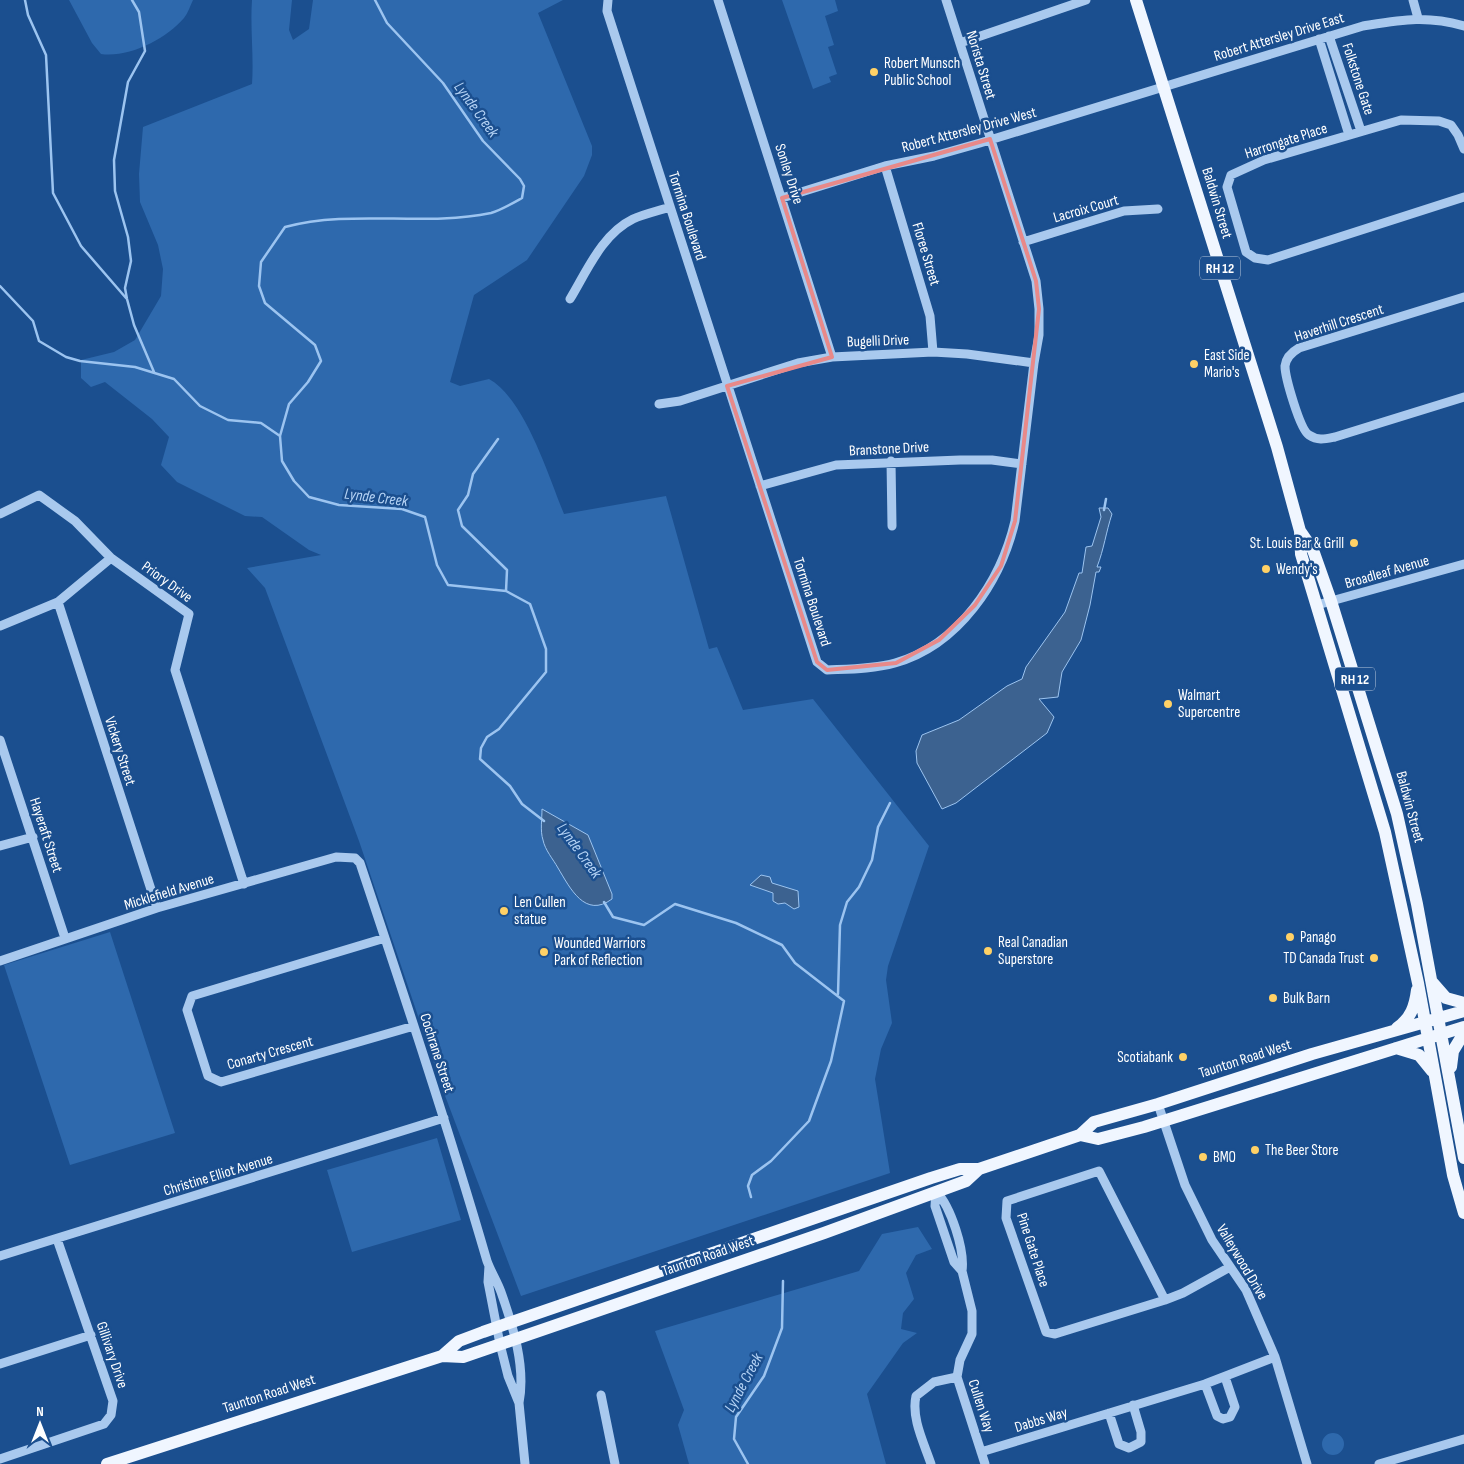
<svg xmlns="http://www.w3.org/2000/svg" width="1464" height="1464" viewBox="0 0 1464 1464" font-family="'Sofia Sans Condensed',sans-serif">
<rect width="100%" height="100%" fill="#1b4f8f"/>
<path fill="#2e69ad" d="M69,0H193C190,6 188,13 184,18C166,39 129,58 101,54L92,43Z
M252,0H292L289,30L293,40L309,29L313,0H563L538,13L592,146V155L584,176L527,260L474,295L450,382L460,386L489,379C525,399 548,475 564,514L666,496L709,649L717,647L743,710L813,699L929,846L888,966L886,980L892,1023L881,1049L875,1079L890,1173L521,1296L444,1093L359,841L265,588L247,568L321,555L309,550L262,517L245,516L177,482L161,465L169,437L152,419L105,382L91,387L81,378V360L114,352L135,340L161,296L163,269L158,245L140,202L139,174L143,127L252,84C254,56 250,28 252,0Z
M782,0H835L838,11L825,16L834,45L828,47L837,74L829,77L831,82L813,89Z
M110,932L175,1133L70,1165L4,965Z
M437,1138L461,1220L352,1252L327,1170Z
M918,1227L932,1249L916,1255L906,1273L914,1299L903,1313L901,1329L917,1333L903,1343L867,1394L886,1464H689L678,1425L684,1410L655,1331L859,1271L882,1234Z
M1322 1444a11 11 0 1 1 22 0a11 11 0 1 1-22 0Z"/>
<path fill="#3c6290" stroke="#9cc4f0" d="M1099,508H1108L1112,514C1106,532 1104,549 1097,567H1101L1099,572H1096L1090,605L1081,640L1062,672L1058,697L1039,699L1054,717L1047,733L956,803L942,809L917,763L916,751L922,735L959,720L1007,686L1022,679L1026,667L1065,612L1079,573H1082L1086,547L1092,546L1101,517Z
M542,809L588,835L612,894V899C585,919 570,888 558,868C553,859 545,850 543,840C540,831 542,819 542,809Z
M761,875L770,877L772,883L798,891L799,907L794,909L785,903L778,904L773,901V893L750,885Z"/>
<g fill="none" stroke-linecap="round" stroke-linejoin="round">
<path stroke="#9cc4f0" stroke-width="2.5" d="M25,0L28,15L46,55L53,193L81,246L126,298
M132,0L139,12L145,51L128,82L114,160L115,191L128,237L131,261L125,288L127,299L134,325L154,372
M375,0L387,23L443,83L483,141L520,179L524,186L522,198C513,203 501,210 491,213C423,227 352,209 285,227L261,262L259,286L265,303L315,345L321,361L308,382L289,404L280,436L282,461L294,481L309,497L339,505L402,509L425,517L437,565L448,585L506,591L530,604L546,649V672L499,729L487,737L481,748L480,759L510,786L522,804L544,821
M0,286L33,321L39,341L66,357L80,361L135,367L174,379L200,406L228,420L261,423L280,436
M498,439L473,474L468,495L458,510L462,526L507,570L506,591
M1104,510L1106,499
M604,902L613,917L644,925L675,904L736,923L782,945L795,963L844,1001L831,1061L809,1121L771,1161L752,1175L748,1186L751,1197
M838,994L840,925L847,902L859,887L872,860L878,827L890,803
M748,1464L734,1439L736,1417L764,1376L782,1328L783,1281"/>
<path stroke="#a9c9ee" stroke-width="9" d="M608,0L607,11L817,662L827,670C849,669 873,669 895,663C959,645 1001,581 1015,521L1034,363L1039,335V309L1036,281L946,0
M718,0L832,357
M1413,0L1418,18
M1329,36L1361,131
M1319,39L1349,135
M960,43L1086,0
M1464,149L1458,135L1451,125L1439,121L1401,120L1264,160L1231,175L1227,187L1246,252L1255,258L1268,260L1464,197
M885,166L930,316L933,352
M782,198L885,166L934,156L980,143L1363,26C1401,20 1426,15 1464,26
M1023,242L1124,211L1158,209
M1464,297L1299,348C1292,352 1286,358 1285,366C1285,377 1300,430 1309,435C1318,441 1325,439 1335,437L1464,397
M570,299C587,271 602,234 633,219C644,214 658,211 670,207
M659,404L680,401L798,363L832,357L933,352L967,354L1034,363
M891,461L892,526
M760,486L836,465L960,460H992L1022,464
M0,514L39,495L75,521L111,558L189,614L175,670L244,884
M58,602L157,908
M1317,605L1464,564
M0,626L58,602L111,558
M0,740L65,938
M0,846L33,837
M385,938L192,996L187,1010L208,1076L221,1082L414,1026
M0,961L157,908L336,857L355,858L360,863C404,995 448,1127 487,1261C491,1272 497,1281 501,1292C513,1326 526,1367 519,1403
M1158,1104L1185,1185L1212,1240L1246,1290L1275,1357L1307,1464
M1099,1171L1165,1300L1055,1334L1046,1332L1006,1218L1007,1201Z
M936,1191L935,1206L954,1262L962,1271L972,1311V1334L960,1360L957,1377L985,1464
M936,1191C951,1207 965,1250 962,1271
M0,1256L444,1118
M489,1266L488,1282L500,1344L508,1376L519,1403L525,1464
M1165,1300L1183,1293L1230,1267
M0,1364L91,1335
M1205,1384L1217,1416L1223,1419L1230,1417L1235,1407L1225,1377
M601,1395L615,1464
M1109,1413L1119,1444L1129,1448L1141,1442V1432L1133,1405
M981,1452L1205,1384L1275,1357
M0,1459L104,1424L111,1415L113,1401L57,1239
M931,1464C924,1443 911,1418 916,1396L934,1382L957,1377
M1379,1464L1464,1439"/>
<path stroke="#f0f6ff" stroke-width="12" d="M1136,0L1277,447L1300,531L1301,554L1385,832L1418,983L1453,1175L1464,1213
M1300,531L1313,550L1331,601L1397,814L1417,904L1464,1158
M1432,982L1446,998L1464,1003
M1397,1028C1411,1018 1415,1006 1417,990
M1396,1048L1419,1055L1432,1071
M1451,1067L1453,1051L1464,1033
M1080,1135L1098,1139L1144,1127L1464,1027
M442,1356L459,1341L483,1332L931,1178L960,1169H979L1080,1135L1094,1122L1158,1104L1312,1054L1464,1011
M107,1464L442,1356L463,1357L824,1233L966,1181L979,1169"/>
</g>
<path fill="none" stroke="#e88989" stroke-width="4" stroke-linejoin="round" d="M990,139L1036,281L1039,309L1015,521L1001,566L975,605L939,640L896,663L827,670L817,662L727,386L832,357L782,198Z"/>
<g fill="#ffd166" stroke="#1b4f8f" stroke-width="2">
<circle cx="874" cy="72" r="5"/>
<circle cx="1194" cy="364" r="5"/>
<circle cx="1354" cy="543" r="5"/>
<circle cx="1266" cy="569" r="5"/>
<circle cx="1168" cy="704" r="5"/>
<circle cx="504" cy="911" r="5"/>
<circle cx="1290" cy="937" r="5"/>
<circle cx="988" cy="951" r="5"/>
<circle cx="544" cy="952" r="5"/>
<circle cx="1374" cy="958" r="5"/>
<circle cx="1273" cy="998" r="5"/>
<circle cx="1183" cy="1057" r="5"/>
<circle cx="1255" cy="1150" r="5"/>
<circle cx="1203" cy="1157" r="5"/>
</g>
<g text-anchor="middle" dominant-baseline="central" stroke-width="5" stroke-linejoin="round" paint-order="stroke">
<g fill="#1b4f8f" stroke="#bbcadd" stroke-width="1">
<rect x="1200" y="256.5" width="40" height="23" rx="4"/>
<rect x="1335" y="667.5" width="40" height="23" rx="4"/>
</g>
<g font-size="14" font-weight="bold" fill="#fff">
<text x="1220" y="268">RH 12</text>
<text x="1355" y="679">RH 12</text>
</g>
<g font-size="15" fill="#fff" stroke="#1b4f8f">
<text transform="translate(1279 37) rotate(-17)">Robert Attersley Drive East</text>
<text transform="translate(981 65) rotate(73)">Norista Street</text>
<text transform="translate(1358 79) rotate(72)">Folkstone Gate</text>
<text transform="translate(969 130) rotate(-15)">Robert Attersley Drive West</text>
<text transform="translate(1286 141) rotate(-18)">Harrongate Place</text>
<text transform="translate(789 174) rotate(72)">Sonley Drive</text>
<text transform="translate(1217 203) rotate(73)">Baldwin Street</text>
<text transform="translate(1086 209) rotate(-16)">Lacroix Court</text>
<text transform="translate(687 216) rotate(72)">Tormina Boulevard</text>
<text transform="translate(926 254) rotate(73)">Floree Street</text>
<text transform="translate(1339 323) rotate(-18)">Haverhill Crescent</text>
<text transform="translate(878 341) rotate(-2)">Bugelli Drive</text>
<text transform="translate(889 449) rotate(-3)">Branstone Drive</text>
<text transform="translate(1387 572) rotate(-16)">Broadleaf Avenue</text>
<text transform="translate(167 582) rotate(36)">Priory Drive</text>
<text transform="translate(812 602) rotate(72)">Tormina Boulevard</text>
<text transform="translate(120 751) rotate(72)">Vickery Street</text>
<text transform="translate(1410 807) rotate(75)">Baldwin Street</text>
<text transform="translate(46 835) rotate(72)">Hayeraft Street</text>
<text transform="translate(169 892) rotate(-17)">Micklefield Avenue</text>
<text transform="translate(270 1053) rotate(-16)">Conarty Crescent</text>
<text transform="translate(437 1053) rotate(72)">Cochrane Street</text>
<text transform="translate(1245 1059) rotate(-18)">Taunton Road West</text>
<text transform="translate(218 1175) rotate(-17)">Christine Elliot Avenue</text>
<text transform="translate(1033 1250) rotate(72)">Pine Gate Place</text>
<text transform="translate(708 1256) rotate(-19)">Taunton Road West</text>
<text transform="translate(1242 1262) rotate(59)">Valleywood Drive</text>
<text transform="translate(112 1355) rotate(71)">Gillivary Drive</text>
<text transform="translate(269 1394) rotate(-18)">Taunton Road West</text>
<text transform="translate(981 1406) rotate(72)">Cullen Way</text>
<text transform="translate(1041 1420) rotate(-17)">Dabbs Way</text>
</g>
<g font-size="15" fill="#fff" stroke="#1b4f8f" text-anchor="start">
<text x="884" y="63">Robert Munsch<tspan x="884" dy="17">Public School</tspan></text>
<text x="1204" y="355">East Side<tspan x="1204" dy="17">Mario's</tspan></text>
<text x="1344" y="543" text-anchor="end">St. Louis Bar &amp; Grill</text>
<text x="1276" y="569">Wendy's</text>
<text x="1178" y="695">Walmart<tspan x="1178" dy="17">Supercentre</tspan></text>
<text x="514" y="902">Len Cullen<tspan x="514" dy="17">statue</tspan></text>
<text x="1300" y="937">Panago</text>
<text x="998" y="942">Real Canadian<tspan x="998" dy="17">Superstore</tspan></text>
<text x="554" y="943">Wounded Warriors<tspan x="554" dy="17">Park of Reflection</tspan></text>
<text x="1364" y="958" text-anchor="end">TD Canada Trust</text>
<text x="1283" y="998">Bulk Barn</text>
<text x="1173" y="1057" text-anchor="end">Scotiabank</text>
<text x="1265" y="1150">The Beer Store</text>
<text x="1213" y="1157">BMO</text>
</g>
<g font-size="16" font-style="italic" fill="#b5d3f5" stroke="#1b4f8f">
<text transform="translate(476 110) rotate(54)">Lynde Creek</text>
<text transform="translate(376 498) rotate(7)">Lynde Creek</text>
<text transform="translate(579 851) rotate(54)">Lynde Creek</text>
<text transform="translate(744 1383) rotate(-62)">Lynde Creek</text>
</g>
</g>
<g transform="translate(40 1424)" stroke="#1b4f8f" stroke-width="4" paint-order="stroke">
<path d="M0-4L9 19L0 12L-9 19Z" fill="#ffffff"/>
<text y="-8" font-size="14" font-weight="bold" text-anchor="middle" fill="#ffffff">N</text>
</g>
</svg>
